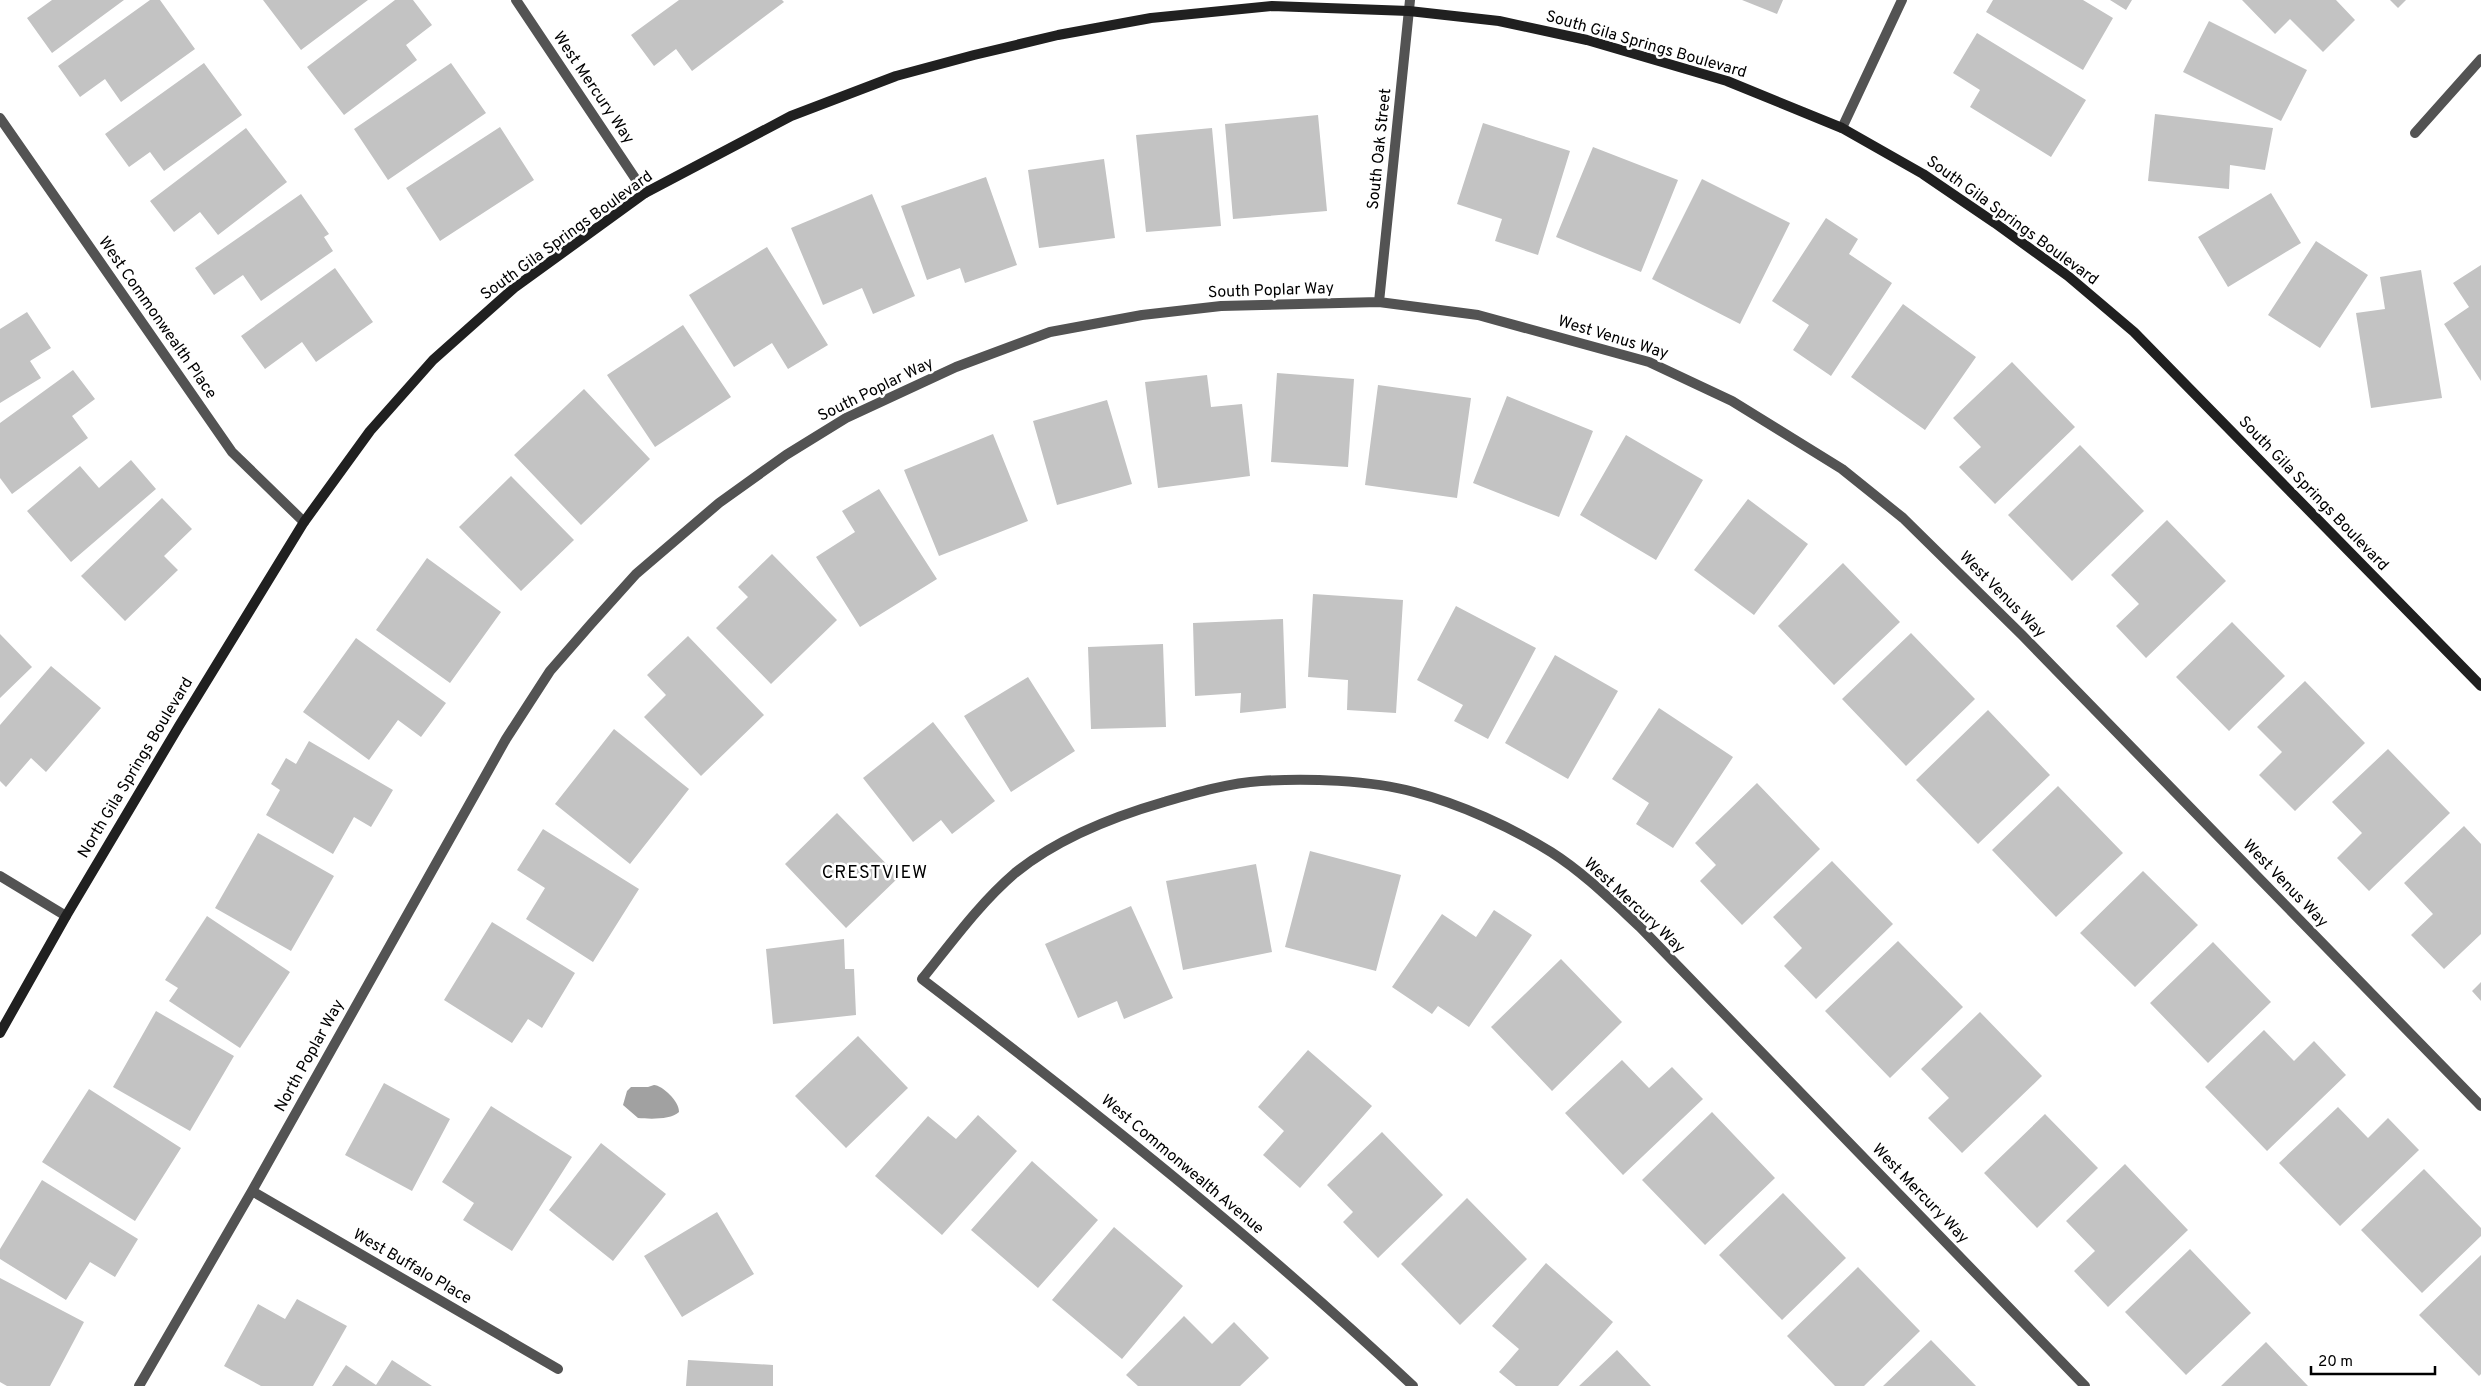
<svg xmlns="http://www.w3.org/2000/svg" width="2481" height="1386" viewBox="0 0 2481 1386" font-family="Overpass,sans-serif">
<rect width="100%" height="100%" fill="#fff"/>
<path fill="#a1a1a1" d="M654,1085C662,1085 680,1102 679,1112C671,1120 649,1119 638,1118L623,1105L627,1091L631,1087H648Z"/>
<path fill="#c3c3c3" d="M52,0H124L52,53L27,18Z
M150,0H160L195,49L121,102L105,79L80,97L58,66Z
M263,0H368L301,50Z
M395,0H413L432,25L406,45L417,60L344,115L307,67Z
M679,0H782L784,2L692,71L676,49L654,66L631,35Z
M1742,0H1783L1777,14Z
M1993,0H2083L2113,18L2083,70L1986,12Z
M2110,0H2132L2126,10Z
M2242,0H2336L2355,20L2323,52L2290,19L2275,34Z
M2390,0H2406L2398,8Z
M2209,21L2307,70L2281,121L2183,72Z
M1977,33L2086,100L2051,157L1970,107L1980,90L1953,73Z
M204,63L242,115L164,171L150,152L129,167L105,134Z
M451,63L486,113L388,180L354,129Z
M2155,114L2273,128L2265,170L2230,165L2229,189L2148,181Z
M1318,115L1327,211L1233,219L1225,124Z
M1483,123L1570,151L1538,255L1495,241L1502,219L1457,204Z
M500,127L534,180L440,241L406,188Z
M246,128L287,182L218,235L200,212L174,232L150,201Z
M1212,128L1221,226L1146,232L1136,135Z
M1593,147L1678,180L1641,272L1556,237Z
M1104,159L1115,238L1039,248L1028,170Z
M986,177L1017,265L965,283L960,268L927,280L901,206Z
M1702,179L1790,223L1740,324L1652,279Z
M2271,193L2301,243L2228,287L2198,237Z
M301,194L329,234L324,237L333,251L261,301L243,275L214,295L195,268Z
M872,194L915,296L873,314L862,288L823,305L791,228Z
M1826,218L1858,239L1849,254L1892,283L1831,376L1793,350L1809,325L1772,301Z
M2316,241L2368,275L2320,348L2268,315Z
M767,247L828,345L788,369L772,343L734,367L689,295Z
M2481,265V381L2444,324L2469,307L2453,283Z
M335,268L373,322L316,362L302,342L265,369L241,336Z
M2421,270L2442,398L2371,408L2356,313L2385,309L2380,277Z
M1903,304L1976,357L1925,430L1851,377Z
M27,312L51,348L30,361L41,378L0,403V329Z
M683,325L731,397L655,447L607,375Z
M2012,362L2075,427L1995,504L1959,467L1981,447L1953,418Z
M73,370L95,399L72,416L88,438L12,494L0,478V423Z
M1277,373L1354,379L1348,467L1271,462Z
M1207,375L1211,407L1242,404L1250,476L1158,488L1145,382Z
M1378,385L1471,398L1457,498L1365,485Z
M584,389L650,459L581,525L514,455Z
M1507,396L1593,431L1559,517L1473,483Z
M1107,400L1132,484L1057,505L1033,421Z
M993,434L1028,521L939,556L904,470Z
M1626,435L1703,480L1656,560L1580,515Z
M2080,445L2144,511L2072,581L2008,515Z
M131,460L156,489L71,562L27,511L80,466L99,488Z
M511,476L574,540L521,591L459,527Z
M879,489L937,579L860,627L816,557L855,532L842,511Z
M162,498L192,529L164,556L178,570L125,621L81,576Z
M1748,499L1808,544L1754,615L1694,570Z
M2167,520L2226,581L2146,658L2116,626L2139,604L2111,575Z
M772,554L837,620L771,684L716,628L748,597L738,587Z
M427,558L501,612L450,683L376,630Z
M1843,563L1900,622L1834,685L1778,626Z
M1313,594L1403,600L1396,713L1347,710L1348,680L1308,677Z
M1456,606L1536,648L1488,739L1454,721L1463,705L1417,680Z
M1283,619L1286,708L1240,713L1241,693L1195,696L1193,623Z
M2232,622L2285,676L2229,731L2176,677Z
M1911,633L1975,699L1906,766L1842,699Z
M0,634L32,667L0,698Z
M688,636L764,715L701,776L644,717L666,695L647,675Z
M356,638L446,703L421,737L398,720L369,760L303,712Z
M1163,644L1166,727L1091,729L1088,647Z
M1555,655L1618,691L1568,779L1505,743Z
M51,666L101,708L46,772L31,758L6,787L0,781V725Z
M1028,677L1075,751L1011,792L964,716Z
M2305,681L2365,743L2295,811L2259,775L2282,752L2257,727Z
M1659,708L1733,757L1673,848L1636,824L1649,803L1612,779Z
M1988,710L2050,775L1978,844L1916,780Z
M933,722L995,801L952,834L941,820L913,842L863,778Z
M614,729L689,789L630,864L555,804Z
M309,741L393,790L371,827L354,817L333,854L266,815L280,790L271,784L286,758L296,764Z
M2388,749L2450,813L2369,891L2337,858L2362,833L2332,802Z
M1757,783L1820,849L1742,925L1700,881L1716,865L1695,843Z
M2058,786L2123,853L2056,917L1992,850Z
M837,813L899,877L846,928L785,864Z
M2464,826L2481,844V934L2444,969L2411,935L2433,914L2404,883Z
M543,829L639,889L593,962L526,919L545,888L517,870Z
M258,833L334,876L291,951L215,908Z
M1310,851L1401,875L1376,971L1285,947Z
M1832,861L1893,924L1816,999L1784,966L1802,948L1773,917Z
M1256,864L1272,952L1183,970L1166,881Z
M2143,871L2198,925L2135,987L2080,933Z
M1131,906L1173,998L1124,1019L1117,1001L1078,1018L1045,944Z
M1494,910L1532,935L1469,1027L1438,1006L1432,1014L1392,987L1442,914L1476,937Z
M207,916L290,972L240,1048L169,1001L178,988L165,980Z
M492,922L575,973L542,1028L528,1019L512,1043L444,1000Z
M844,939L845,969H854L856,1015L773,1024L766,949Z
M1898,941L1963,1007L1890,1078L1825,1011Z
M2213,942L2271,1002L2208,1063L2150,1003Z
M1561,959L1622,1022L1552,1091L1491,1027Z
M2481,982V1001L2472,991Z
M156,1011L234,1056L190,1131L113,1087Z
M1980,1012L2042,1076L1962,1153L1928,1118L1949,1098L1921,1069Z
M2264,1030L2294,1061L2314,1041L2346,1075L2267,1151L2205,1087Z
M858,1036L908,1088L846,1148L795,1096Z
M1308,1050L1372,1106L1300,1188L1263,1155L1284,1131L1258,1107Z
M1622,1060L1649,1088L1672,1067L1703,1099L1623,1175L1565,1113Z
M384,1083L450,1119L412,1191L345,1155Z
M89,1089L181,1148L135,1221L42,1162Z
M491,1106L572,1157L512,1251L463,1220L474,1203L442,1182Z
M2338,1107L2368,1138L2388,1118L2419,1150L2340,1226L2279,1163Z
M1712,1112L1775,1178L1705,1245L1642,1180Z
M2045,1114L2098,1168L2037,1228L1984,1173Z
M978,1115L1017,1151L942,1235L875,1176L928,1116L956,1139Z
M1382,1132L1443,1195L1378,1258L1343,1222L1353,1212L1327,1185Z
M601,1143L666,1194L613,1261L549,1210Z
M1032,1161L1098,1220L1038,1288L971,1230Z
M2125,1164L2188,1230L2108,1307L2074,1271L2095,1251L2066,1221Z
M2424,1169L2481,1228V1236L2422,1293L2361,1230Z
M42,1180L138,1239L115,1277L90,1262L66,1300L0,1259V1249Z
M1783,1193L1846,1258L1782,1320L1719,1255Z
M1467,1198L1527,1259L1460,1325L1401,1264Z
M717,1212L754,1274L682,1317L644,1256Z
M1114,1227L1183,1286L1122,1359L1052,1300Z
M2190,1249L2251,1313L2186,1375L2125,1312Z
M2481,1255V1374L2479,1376L2419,1315Z
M1546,1263L1613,1322L1558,1386H1516L1499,1372L1519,1349L1492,1326Z
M1858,1267L1920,1331L1864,1386H1835L1787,1336Z
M0,1278L84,1322L50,1386H7L0,1382Z
M297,1299L347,1326L313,1386H261L224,1366L258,1304L285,1319Z
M1184,1316L1212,1344L1234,1322L1269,1358L1240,1386H1138L1126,1375Z
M1931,1340L1976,1386H1883Z
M2266,1342L2308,1386H2221Z
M1617,1350L1651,1386H1579Z
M392,1360L432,1386H332L346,1365L376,1385Z
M688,1360L773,1365V1386H686Z"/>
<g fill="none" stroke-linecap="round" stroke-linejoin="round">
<path stroke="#535353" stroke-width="10" d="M516,0L645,193
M0,118L232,452L304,522
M1842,128L1902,0
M2415,133L2481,59
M1379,302L1410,0
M0,876L66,916
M252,1191L558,1369
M139,1386L252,1191L506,739L550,671L591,624L636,574L719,503L786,455L846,418L956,367L1050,332L1142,315L1221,306L1379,302L1478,315L1649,362L1732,401L1842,469L1903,518L2022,635L2481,1106
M1413,1386C1258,1240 1091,1108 922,979C952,942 979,904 1015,873C1057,839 1112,817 1164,802C1195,793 1229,783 1261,781C1306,778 1371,780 1414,792C1460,804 1511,827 1551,852C1584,873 1612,901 1640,927L2085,1386"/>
<path stroke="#202020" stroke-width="10" d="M0,1033L66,916L179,726L304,522L370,431L433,360L514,288L645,193L791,116L896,76L974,55L1058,35L1151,18L1272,6L1409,11L1499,21L1587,40L1727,81L1842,128L1923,174L1995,223L2068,276L2134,332L2481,686"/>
</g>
<g text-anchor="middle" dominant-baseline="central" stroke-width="5" stroke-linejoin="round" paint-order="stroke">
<g font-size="16" fill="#000" stroke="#fff">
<text transform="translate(1646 45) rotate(16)">South Gila Springs Boulevard</text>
<text transform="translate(593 88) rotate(56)">West Mercury Way</text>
<text transform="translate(1380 149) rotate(-84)">South Oak Street</text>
<text transform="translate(2012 221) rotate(36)">South Gila Springs Boulevard</text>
<text transform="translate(567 236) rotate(-36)">South Gila Springs Boulevard</text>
<text transform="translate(1271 291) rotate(-2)">South Poplar Way</text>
<text transform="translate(157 318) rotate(55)">West Commonwealth Place</text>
<text transform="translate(1613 338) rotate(17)">West Venus Way</text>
<text transform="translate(876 390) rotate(-26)">South Poplar Way</text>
<text transform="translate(2313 494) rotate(46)">South Gila Springs Boulevard</text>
<text transform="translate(2002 595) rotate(45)">West Venus Way</text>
<text transform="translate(136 768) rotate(-59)">North Gila Springs Boulevard</text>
<text transform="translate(2285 884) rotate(46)">West Venus Way</text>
<text transform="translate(1634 906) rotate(43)">West Mercury Way</text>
<text transform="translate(310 1056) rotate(-61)">North Poplar Way</text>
<text transform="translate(1182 1165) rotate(40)">West Commonwealth Avenue</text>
<text transform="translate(1920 1194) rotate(46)">West Mercury Way</text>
<text transform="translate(412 1267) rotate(30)">West Buffalo Place</text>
</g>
<g font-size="18" letter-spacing="1" fill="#000" stroke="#fff">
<text x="875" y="873">CRESTVIEW</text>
</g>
</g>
<path d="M2311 1366v8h124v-8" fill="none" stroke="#000000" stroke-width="2.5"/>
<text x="2318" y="1366" font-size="15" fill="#000000" stroke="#ffffff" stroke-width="4" paint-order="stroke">20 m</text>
</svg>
